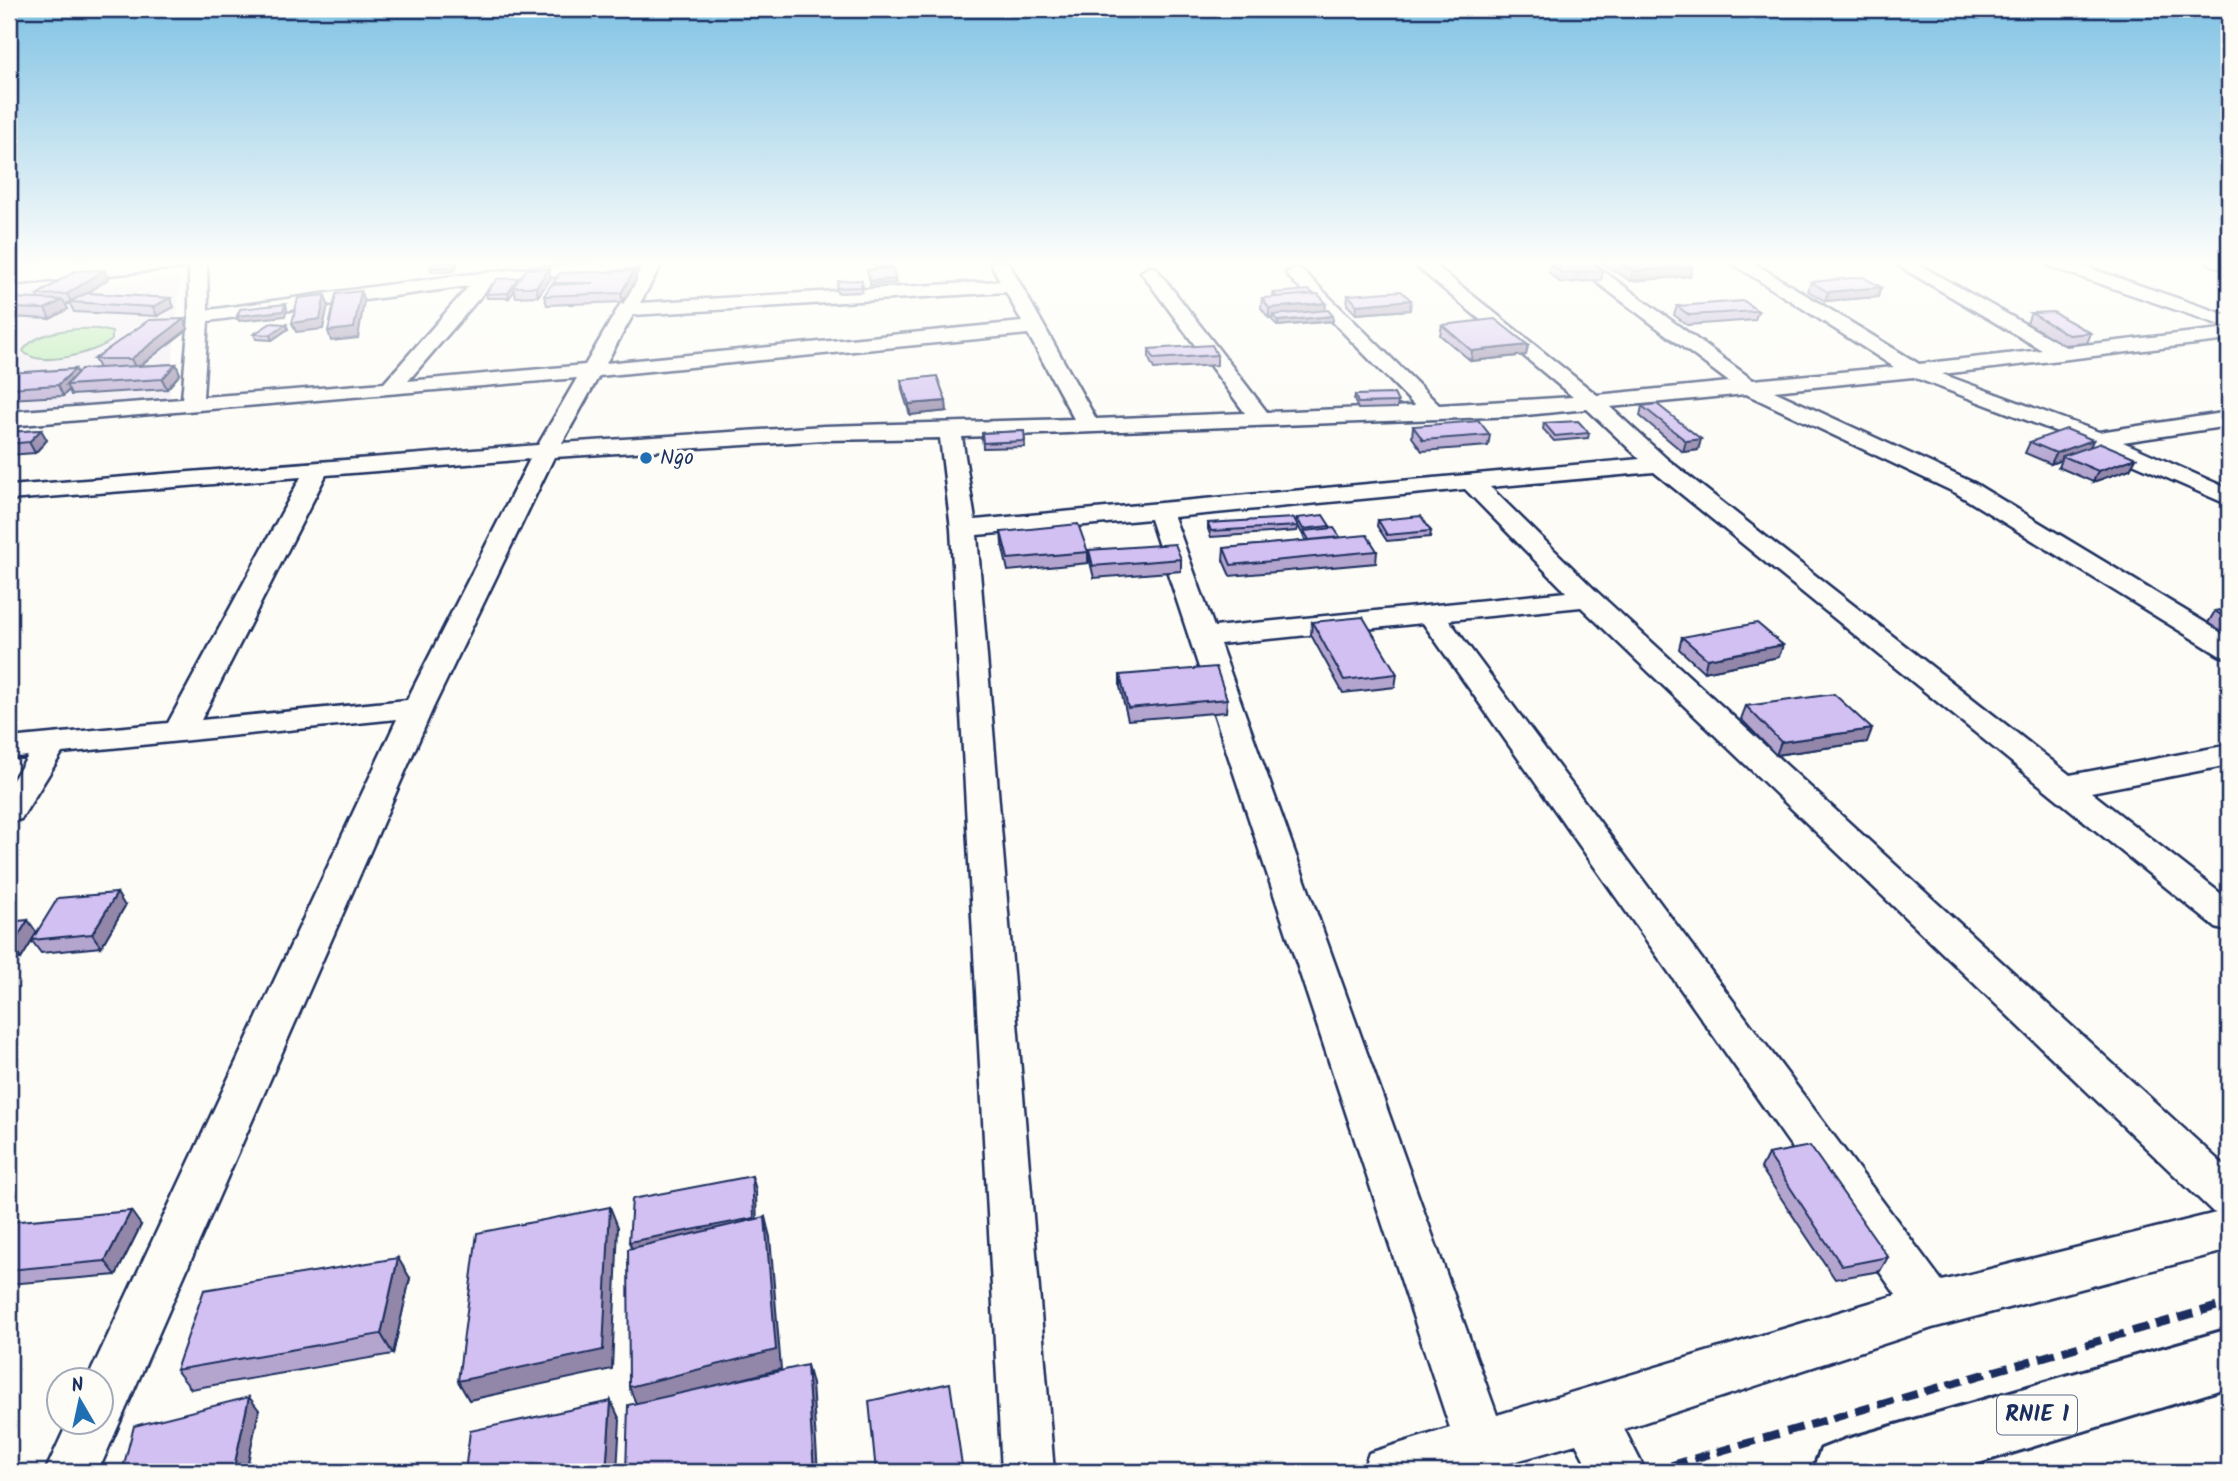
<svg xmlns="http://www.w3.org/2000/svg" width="2238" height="1481" viewBox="0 0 2238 1481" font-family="Kalam,sans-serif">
<rect width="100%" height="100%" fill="#fdfcf7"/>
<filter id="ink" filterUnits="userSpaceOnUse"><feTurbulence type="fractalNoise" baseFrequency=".0143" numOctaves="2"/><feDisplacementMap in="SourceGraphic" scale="14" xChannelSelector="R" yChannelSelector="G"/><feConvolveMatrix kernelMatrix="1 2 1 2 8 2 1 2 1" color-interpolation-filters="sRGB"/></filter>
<g filter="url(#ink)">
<path fill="#f0eaf5" d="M180,278L169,403L9,414V289Z"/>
<path fill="#b0e7aa" stroke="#668b84" stroke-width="2" d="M98,329L112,332V340C96,353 37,369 23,351C36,330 76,328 98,329Z"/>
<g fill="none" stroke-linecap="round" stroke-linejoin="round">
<g stroke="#1b2f5e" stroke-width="5">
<path id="street" d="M133,262H207L208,310C359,290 510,262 663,262L640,303L1000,281L990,262H1008L1096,419L1245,413L1141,272L1150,267L1156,268L1267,412L1415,406L1289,277L1286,273L1295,268L1301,269L1439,405L1573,397L1411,262H1431L1597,395L1729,382L1570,262H1591L1753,380L1894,367L1730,262H1752L1919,364L2042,350L1892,262H1914L2066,347L2229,328V340L1942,374L2099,432L2229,412V426L2123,442L2229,489V505L2089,444L1913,377L1774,391L1974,483L2229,637V658L2219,655L1956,493L1746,394L1610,407L1667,459L2070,775L2229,745V765L2091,792L2229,900V932L2216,928L1654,472L1490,487L1597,592L2229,1170V1250L1932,1328L1624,1429L1646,1472H1591L1576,1444L1478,1472H1362L1369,1453L1450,1428L1150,519L977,535L1054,1472H1002L951,529L940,438L824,440L554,457L433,708L98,1472H45L68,1422H102V1380H87L397,719L62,753L21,819L9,822V786L28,756L9,758V738L168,723L301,477L9,500V486L538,445L577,378L9,426V412L182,399L189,317V267L9,285V275ZM642,267L585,365L408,381L492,283ZM469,286L384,383L203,397L208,321ZM1006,292L1022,322L606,363L633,315ZM1028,334L1074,419L824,426L562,443L599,376ZM1587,409L1640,459L975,520L962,437L1516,416ZM530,459L407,700L201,720L326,475ZM1465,489L1566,592L1214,627L1174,517ZM1581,607L2213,1212L2216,1213L1942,1281L1449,620ZM1423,623L1896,1295L1497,1415L1220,644Z
M2045,262H2072L2229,316V328L2048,266Z
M2206,262H2229V272Z"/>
</g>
<g stroke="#1b2f5e" stroke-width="6">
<path id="secondary" d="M57,262H129L118,268L9,281V267Z"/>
</g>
<g stroke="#1b2f5e" stroke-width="6">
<path id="highway" d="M2229,1329V1387L1949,1472H1812L1821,1449L1844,1440Z"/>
</g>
<use href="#street" fill="#fdfcf7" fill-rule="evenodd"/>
<use href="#secondary" fill="#fdfcf7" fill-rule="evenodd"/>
<use href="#highway" fill="#fdfcf7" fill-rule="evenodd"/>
<path stroke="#1b2f5e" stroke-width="8" stroke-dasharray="16 8" stroke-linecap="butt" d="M1648,1472L2229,1303"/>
</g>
<path fill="#b4a5cf" stroke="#1b2f5e" stroke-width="2" d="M456,262L457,266L454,271L432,272L430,268Z
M873,262H891L892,267L874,268Z
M1600,262H1686L1692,267L1690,276L1631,281Z
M1551,264L1603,271L1601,280L1561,283L1549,273Z
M634,271L636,280L623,302L547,305L544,296L554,285L553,283Z
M551,278L538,296L516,297L514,291L509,298H487L486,294L518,280Z
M108,279L88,293L170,298L174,307L157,316L74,312L70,304H65L68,309L50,319L9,317V298L38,299L37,295Z
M1811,282L1878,297L1825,301L1808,291Z
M863,285L862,292L837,293L836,288Z
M1273,293L1326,310L1333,316V321L1278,326L1272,320L1273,317L1269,318L1261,308L1262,298H1273Z
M1348,295L1410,310L1356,314L1347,305Z
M1677,306L1758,311L1755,320L1687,325L1674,315Z
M2031,313L2091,333L2087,343L2064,345L2027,323Z
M184,319L188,329L140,366L176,364L180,374L167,389L71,395L69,390L63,396L9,399V373L77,374L99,368L94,359Z
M286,324L288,329L272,340L256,339L254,334Z
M1442,325L1528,345L1526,355L1471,361L1440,335Z
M1149,349L1217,355V365L1154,369L1149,359Z
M901,380L947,411L910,415L902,390Z
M1355,395L1398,402L1397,408L1358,409L1354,400Z
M1642,406L1701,439L1698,450L1683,452L1640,416Z
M1544,423L1589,433L1588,438L1554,441L1543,429Z
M1413,426L1490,435L1488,446L1422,451L1412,437Z
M41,430L47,440L35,453L9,455V432Z
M1024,431L1025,447L983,448L982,433Z
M2093,440L2090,447L2136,458L2130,469L2093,482L2058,467L2061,460L2051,464L2025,453L2030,442Z
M1297,518L1330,526V528L1340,538L1377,551L1376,563L1230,576L1223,560L1224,548L1306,541L1304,537V534L1303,535L1298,526L1297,531L1211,537L1208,529V523H1296Z
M1378,520L1431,531L1430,537L1387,541L1377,526Z
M1001,532L1088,552V563L1008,571L1002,544Z
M1089,550L1181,559V571L1094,578L1090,562Z
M2229,609V637L2208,623L2215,611Z
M1312,622L1397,674L1395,687L1343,693L1311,635Z
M1682,637L1779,657L1704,672L1679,649Z
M1120,675L1227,699L1226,712L1128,720L1120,687Z
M1746,706L1867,742L1776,755L1741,719Z
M125,906L101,947L41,953L32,941L21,959L9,960V922L36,932Z
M1768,1154L1888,1257L1880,1271L1835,1279L1761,1168Z
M9,1222L141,1225L116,1275L9,1284Z
M410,1278L393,1354L191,1389L176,1370Z"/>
<path fill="#9286a9" stroke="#1b2f5e" stroke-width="2" d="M456,262L457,266L454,271L452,267Z
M1692,267L1690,276L1631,281L1633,271Z
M549,269L551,278L538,296L536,287Z
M104,270L108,279L74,302H71L67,294Z
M634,271L636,280L623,302L621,293Z
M518,278L519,283L513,287L514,291L509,298L508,293Z
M895,279L896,283L870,285V281Z
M1881,287L1878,297L1825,301L1828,292Z
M361,291L364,301L358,338L331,341L328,331Z
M325,295L328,305L323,329L296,332L292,323Z
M170,298L174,307L157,316L153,307Z
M63,300L68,309L50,319L45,309Z
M1411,300L1410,310L1356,314L1357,305Z
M1326,303L1325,313L1273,315V317L1269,318V308Z
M286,304L287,309L285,316L239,321L237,316Z
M1333,316V321L1278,326V321Z
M184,319L188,329L136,369L131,359Z
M286,324L288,329L272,340L270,335Z
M1528,345L1526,355L1471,361L1472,351Z
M176,364L180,374L167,389L162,379Z
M75,369L80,380L66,385L69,390L63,396L58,385Z
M946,401L947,411L910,415L909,404Z
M41,430L47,440L35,453L29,442Z
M1701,439L1698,450L1683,452L1686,441Z
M2093,440L2088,451L2063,456L2061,460L2051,464L2056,453Z
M2136,458L2130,469L2093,482L2098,471Z
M1783,645L1779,657L1704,672L1707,659Z
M1872,729L1867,742L1776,755L1781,742Z
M117,893L125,906L101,947L92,934Z
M28,920L37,933L32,940V941L21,959L12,946Z
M752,1176L756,1190L757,1232L635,1256L629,1242Z
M610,1207L618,1227L612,1369L469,1400L458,1381Z
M131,1211L141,1225L116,1275L105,1261Z
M765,1217L770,1237L781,1369L637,1406L629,1387Z
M398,1258L410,1278L393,1354L381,1334Z
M807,1365L812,1384L818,1472H814Z
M249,1397L259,1410L246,1472H233Z
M611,1401L620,1420L617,1472H606Z"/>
<path fill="#d1c0f1" stroke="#1b2f5e" stroke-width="2" d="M456,262L452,267L430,268L434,263Z
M1582,262H1591L1603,271L1563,274L1551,264Z
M1617,262H1686L1692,267L1633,271Z
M893,268L895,279L870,281L867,270Z
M527,269H549L536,287H513Z
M104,270L67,294L37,295L75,271Z
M634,271L621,293L544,296L551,285L593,283H553L560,273Z
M1863,277L1881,287L1828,292L1811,282Z
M518,278L508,293L486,294L497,279Z
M862,280L861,287L836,288L838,281Z
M1309,290L1314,294L1277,297L1273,293Z
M361,291L354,328L328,331L336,294Z
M1401,291L1411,300L1357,305L1348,295Z
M87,293L170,298L153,307L69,302Z
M1318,294L1326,303L1269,308L1262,298Z
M325,295L320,319L292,323L298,298Z
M9,298L63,300L45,309L9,308Z
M1744,301L1758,311L1689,315L1677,306Z
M286,304L283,311L237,316L240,309Z
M1328,310L1333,316L1278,321L1273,315Z
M2053,312L2091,333L2069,335L2031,313Z
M184,319L131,359H94L149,320Z
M1495,319L1528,345L1472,351L1442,325Z
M271,323L286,324L270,335L254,334Z
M1212,345L1217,355L1154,359L1149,349Z
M176,364L162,379L66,385L81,369Z
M75,369L58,385L9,388V373Z
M937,376L946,401L909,404L901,380Z
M1394,394L1398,402L1358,403L1355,395Z
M1657,404L1701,439L1686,441L1642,406Z
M1479,421L1490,435L1423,440L1413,426Z
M1578,421L1589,433L1555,436L1544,423Z
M2066,429L2093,440L2056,453L2030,442Z
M41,430L29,442L9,444V432Z
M1024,431L1025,441L983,443L982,433Z
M2101,443L2136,458L2098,471L2063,456Z
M1323,515L1330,526L1303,529L1297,518Z
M1421,516L1431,531L1387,535L1378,520Z
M1294,518L1298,526L1211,531L1208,523Z
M1078,524L1088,552L1008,559L1001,532Z
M1334,528L1340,537L1309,540L1304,531Z
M1367,535L1377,551L1231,565L1224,548Z
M1175,544L1181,559L1093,566L1089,550Z
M2229,609V620L2215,611Z
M1363,617L1397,674L1344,680L1312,622Z
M1757,623L1783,645L1707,659L1682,637Z
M1216,667L1227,699L1128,708L1120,675Z
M1834,694L1872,729L1781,742L1746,706Z
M117,893L92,934L32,940L58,898Z
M28,920L12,946H9V922Z
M1810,1146L1888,1257L1842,1266L1768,1154Z
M752,1176L754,1218L629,1242L632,1199Z
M610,1207L603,1350L458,1381L477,1233Z
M131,1211L105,1261L9,1270V1222Z
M765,1217L776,1350L629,1387L628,1249Z
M398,1258L381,1334L176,1370L204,1290Z
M807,1365L814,1472H626L628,1405Z
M950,1383L963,1472H876L869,1401Z
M249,1397L233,1472H122L134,1426Z
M611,1401L606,1472H465L470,1431Z"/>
</g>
<linearGradient id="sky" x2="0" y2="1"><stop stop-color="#80c2e4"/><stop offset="0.56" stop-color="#fefefb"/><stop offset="1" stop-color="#fefefb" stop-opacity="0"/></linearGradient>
<rect width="2238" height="469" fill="url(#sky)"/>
<circle fill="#1f6fb2" stroke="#fdfcf7" stroke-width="2.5" cx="646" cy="458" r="7"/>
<g text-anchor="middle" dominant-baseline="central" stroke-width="7" stroke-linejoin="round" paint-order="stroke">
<g font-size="21" fill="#1b2f5e" stroke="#fdfcf7" text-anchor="start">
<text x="660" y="458">Ngo</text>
</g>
<rect fill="#fdfcf7" stroke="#5f6c8c" stroke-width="2" x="1997" y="1395.5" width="80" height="39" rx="5"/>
<g font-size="23" font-weight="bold" fill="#1b2f5e">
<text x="2037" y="1415">RNIE 1</text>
</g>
</g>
<rect width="2238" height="1481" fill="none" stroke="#fdfcf7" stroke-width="35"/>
<rect x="18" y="18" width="2203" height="1446" fill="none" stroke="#1b2f5e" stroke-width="2.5" filter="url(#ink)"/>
<g transform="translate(80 1401) rotate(351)"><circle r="33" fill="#fdfcf7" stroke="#a3aaba" stroke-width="2"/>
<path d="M0-5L12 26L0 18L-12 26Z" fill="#1f6fb2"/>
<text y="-10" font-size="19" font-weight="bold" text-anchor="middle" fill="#1b2f5e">N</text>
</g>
</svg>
